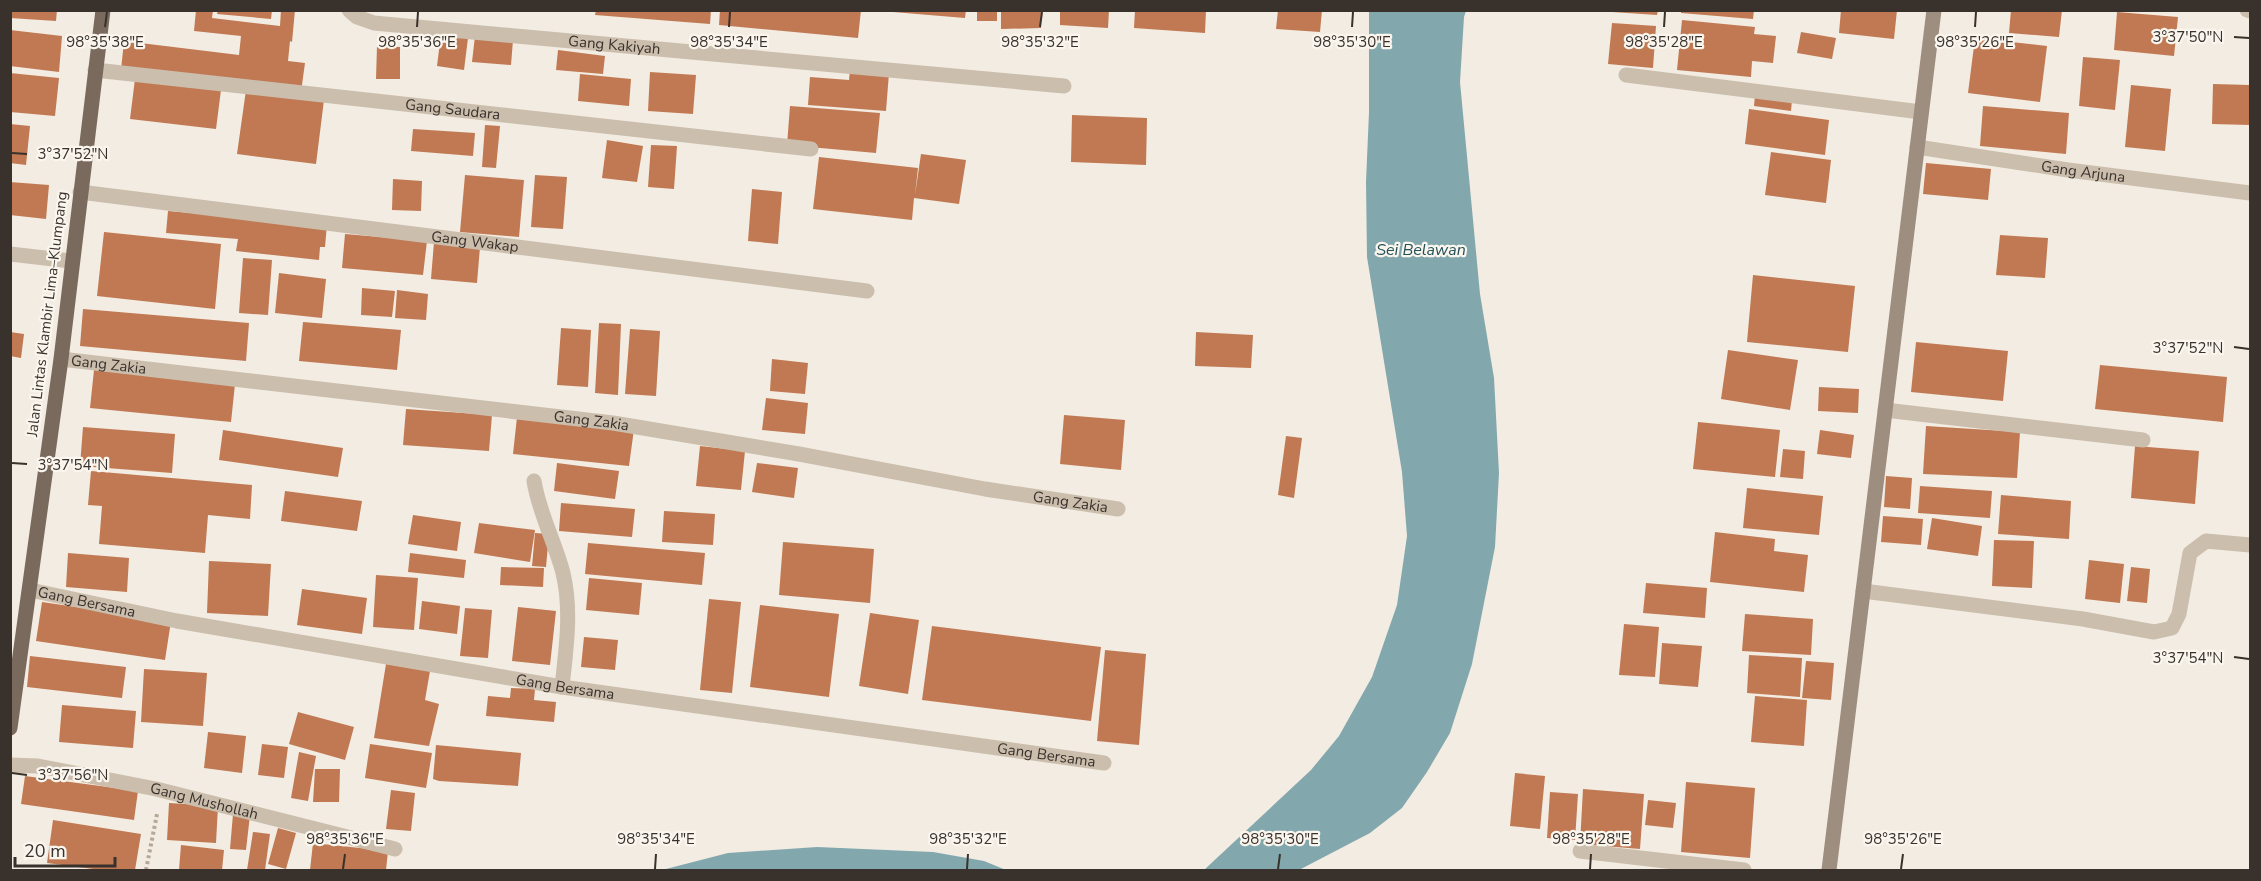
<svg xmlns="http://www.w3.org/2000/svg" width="2261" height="881" viewBox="0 0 2261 881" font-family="'Nunito Sans',sans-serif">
<rect width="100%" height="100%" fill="#f3ece2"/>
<path fill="#82a8ae" d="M1369,11H1466L1464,17L1460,82L1480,294L1494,378L1499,473L1495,547L1472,664L1450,733L1427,772L1402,808L1370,833L1299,870H1204L1311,770L1339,736L1372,677L1397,605L1407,536L1402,472L1367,257L1366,182L1369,112Z
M817,847L933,852L984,861L1006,870H662L728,853Z"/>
<path fill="#c07952" d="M10,10H57L56,21L10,18Z
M196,10H213L212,18L280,26L281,10H295L292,42L290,41L288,61L305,63L301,92L121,70L124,41L239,55L241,36L194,31Z
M218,10H272L271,19L217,14Z
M596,10H711L710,24L595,15Z
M720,10H861L858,38L719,25Z
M893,10H966L965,18L893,12Z
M977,10H997V21H977Z
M1001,10H1041V28L1001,29Z
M1060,10H1109L1108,28L1060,25Z
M1135,10H1206L1205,33L1134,28Z
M1278,10H1322L1320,32L1276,29Z
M1612,10H1658L1657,15L1612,12Z
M1681,10H1754L1753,19L1681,13Z
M1841,10H1897L1894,39L1839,33Z
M2011,10H2062L2059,37L2009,33Z
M2117,12L2178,17L2174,56L2114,50Z
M1682,20L1755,27L1754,34L1776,36L1773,63L1752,61L1751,77L1677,70Z
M1612,23L1656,26L1653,68L1608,64Z
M10,30L62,36L59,72L10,66Z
M1801,32L1836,38L1832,59L1797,53Z
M441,34L468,38L464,70L437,66Z
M475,36L513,40L511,65L472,62Z
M1975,38L2047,46L2040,102L1968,93Z
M377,46L400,47V79H376Z
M558,50L605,56L603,74L556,70Z
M2083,57L2120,60L2115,110L2079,106Z
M850,70L889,73L886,111L808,105L810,77L849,80Z
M650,72L696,75L693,114L648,111Z
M10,73L59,78L55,116L10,112Z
M580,74L631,79L629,106L578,101Z
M135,79L221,90L216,129L130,119Z
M2213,84L2250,85V125L2212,124Z
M2131,85L2171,89L2165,151L2125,147Z
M246,90L324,100L316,164L237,154Z
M1755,95L1792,100L1791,111L1754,106Z
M790,106L880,113L876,153L787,145Z
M1983,106L2069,113L2066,154L1980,146Z
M1749,109L1829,120L1825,155L1745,144Z
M1072,115L1147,118L1146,165L1071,162Z
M10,124L30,126L26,165L10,163Z
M485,125L500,126L496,168L482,167Z
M413,129L475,133L473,156L411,151Z
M607,140L643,146L637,182L602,178Z
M651,145L677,146L674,189L648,187Z
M1771,152L1831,160L1826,203L1765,195Z
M921,154L966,160L959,204L914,198L912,220L813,209L819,157L918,168L915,195Z
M1926,163L1991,169L1988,200L1923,194Z
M465,175L524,180L519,237L460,232Z
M535,175L567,177L563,229L531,227Z
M393,179L422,181L421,211L392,210Z
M10,182L49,185L46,219L10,215Z
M752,189L782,192L778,244L748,241Z
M168,211L327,224L325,247H320L319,260L236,251L238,239L166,233Z
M104,232L221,244L215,309L97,296Z
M345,234L427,241L423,275L342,268Z
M2000,235L2048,238L2045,278L1996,275Z
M434,242L480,247L477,283L431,279Z
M243,258L272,260L268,315L239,313Z
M279,273L326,279L322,318L275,313Z
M1753,275L1855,286L1848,352L1747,342Z
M362,288L395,291L392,317L361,315Z
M397,290L428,294L426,320L395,318Z
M83,309L249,323L246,361L80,346Z
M303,322L401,330L397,370L299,361Z
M599,323L621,324L618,395L595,393Z
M561,328L591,330L588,387L557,385Z
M630,329L660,331L656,396L625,394Z
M10,332L24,334L21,358L10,356Z
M1196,332L1253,335L1251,368L1195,366Z
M1916,342L2008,351L2003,401L1911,392Z
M1728,350L1798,360L1790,410L1721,399Z
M772,359L808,363L805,394L770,391Z
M2100,365L2227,377L2223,422L2095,409Z
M94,370L235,384L231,422L90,408Z
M1819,387L1859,389L1858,413L1818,411Z
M766,398L808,403L805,434L762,430Z
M406,409L492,415L489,451L403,445Z
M1064,415L1125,420L1121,470L1060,464Z
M517,417L634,429L629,466L513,454Z
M1698,422L1780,430L1775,477L1693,469Z
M1926,426L2020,432L2017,478L1923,474Z
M83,427L175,434L172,473L80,466Z
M223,430L343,448L338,477L219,460Z
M1820,430L1854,435L1851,458L1817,454Z
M1286,436L1302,438L1294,498L1278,495Z
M700,446L745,451L741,490L696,486Z
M2135,446L2199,451L2195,504L2131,498Z
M1783,449L1805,451L1803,479L1780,477Z
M557,463L619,471L615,499L554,491Z
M757,463L798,468L794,498L752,492Z
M91,471L252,485L250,519L208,515L205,553L99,544L102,506L88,505Z
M1886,476L1912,478L1910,509L1884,507Z
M1920,486L1992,491L1990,518L1918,513Z
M1747,488L1823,496L1819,535L1743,528Z
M285,491L362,501L357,531L281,521Z
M2001,495L2071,501L2069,539L1998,534Z
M561,503L635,509L632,537L559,531Z
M664,511L715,514L713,545L662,542Z
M413,515L461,522L457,551L408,544Z
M1883,516L1923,519L1921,545L1881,542Z
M1932,518L1982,526L1978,556L1927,549Z
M479,523L535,530L530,562L474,553Z
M1715,532L1775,539L1774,551L1808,555L1804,592L1710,582Z
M535,533L549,534L546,567L532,566Z
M1994,540L2034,541L2032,588L1992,586Z
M783,542L874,549L870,603L779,595Z
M588,543L705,553L702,585L585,574Z
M68,553L129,558L127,592L66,587Z
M410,553L466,560L464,578L408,572Z
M2089,560L2124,564L2120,603L2085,599Z
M209,561L271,564L268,616L207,613Z
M501,567L544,568L543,587L500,585Z
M2131,567L2150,569L2147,603L2127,601Z
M376,575L418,578L414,630L373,627Z
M589,578L642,583L639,615L586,610Z
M1646,583L1707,588L1705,618L1643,613Z
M302,589L367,598L362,634L297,625Z
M709,599L741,602L732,693L700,690Z
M422,601L460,606L457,634L419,629Z
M42,602L171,621L165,660L36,641Z
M760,605L839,614L829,697L750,687Z
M518,607L556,611L550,665L512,661Z
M465,608L492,610L488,658L460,656Z
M870,613L919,620L908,694L859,686Z
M1745,614L1813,619L1811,655L1742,651Z
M1624,624L1659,627L1655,677L1619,675Z
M932,626L1101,647L1091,721L922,700Z
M584,637L618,640L615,670L581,667Z
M1662,643L1702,646L1698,687L1659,684Z
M1105,650L1146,654L1139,745L1097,741Z
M1749,655L1802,658L1800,697L1747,693Z
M30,656L126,667L122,698L27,687Z
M1806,661L1834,663L1831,700L1802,698Z
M386,664L430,671L425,700L439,704L429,746L374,738Z
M144,669L207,673L203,726L141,722Z
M511,688L535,689L534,700L556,702L554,722L486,716L488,696L510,698Z
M1755,696L1807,700L1804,746L1751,742Z
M62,705L136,711L133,748L59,742Z
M298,712L354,727L345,760L289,744Z
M208,732L246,736L242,773L204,768Z
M262,744L288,747L284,778L258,775Z
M370,744L432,753L426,788L365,778Z
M436,745L521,753L518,786L439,781L433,779Z
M299,752L316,756L308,801L291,798Z
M315,769H340L339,802H313Z
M1515,773L1545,776L1540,829L1510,826Z
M25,776L138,791L134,820L21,804Z
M1686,782L1755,788L1750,858L1681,852Z
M1583,789L1644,794L1640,849L1580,844Z
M391,790L415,793L411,831L386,829Z
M1550,792L1578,794L1575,840L1547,838Z
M1648,800L1676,803L1673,828L1645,825Z
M169,803L218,806L216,843L167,840Z
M233,814L250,815L246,850L230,849Z
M53,820L141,834L135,870H101L47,863Z
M278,828L296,833L286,869L268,864Z
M253,832L270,834L265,870H247Z
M313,843L388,851L386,870H310Z
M181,845L224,850L222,870H179Z"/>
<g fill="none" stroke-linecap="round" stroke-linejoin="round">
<path stroke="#b6a898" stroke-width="4" stroke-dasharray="3 3" stroke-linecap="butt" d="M146,870L157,814"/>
<path stroke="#cbbead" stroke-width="15" d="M1580,851L1744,870"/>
<g stroke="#cbbead" stroke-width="15">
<path id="s1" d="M349,10L357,17L374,23L1064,86"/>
<path d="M2247,10L2250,11"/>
<path id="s2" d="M95,70L811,149"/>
<path d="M1626,75L1921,112"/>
<path id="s3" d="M1917,147L2068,170L2250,193"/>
<path id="s4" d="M80,192L867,291"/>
<path d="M10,254L71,261"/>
<path id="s5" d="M61,359L613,423L799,454L985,489L1118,509"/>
<path d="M1885,410L2143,440"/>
<path d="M534,481C539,513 555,542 563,573C572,611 566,649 562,687"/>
<path id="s6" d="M30,590L177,621L562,687L1104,763"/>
<path d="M1863,591L2083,619L2154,632L2172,628L2179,614L2190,553L2206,541L2250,545"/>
<path id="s7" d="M10,765L38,766L156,789L395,849"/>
</g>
<path stroke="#9e8e7f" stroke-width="15" d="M1829,870L1934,10"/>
<path stroke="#7a6a5e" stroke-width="15" d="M10,728L61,359L103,10"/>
</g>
<path fill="none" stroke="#39312c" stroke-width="2" d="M105,27L107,12M417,27L418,12M729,27L730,12M1040,27L1042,12M1352,27L1353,12M1664,27L1665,12M1975,27L1976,12M2234,37L2249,38M12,153L27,154M2234,347L2249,349M12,463L27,464M2234,657L2249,659M12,773L27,775M343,869L345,854M655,869L656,854M967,869L968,854M1278,869L1280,854M1590,869L1591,854M1901,869L1903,854"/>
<g text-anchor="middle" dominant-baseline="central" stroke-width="4.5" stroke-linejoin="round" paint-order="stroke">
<g font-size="15" fill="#39312c" stroke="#faf6ee">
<text stroke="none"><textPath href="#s1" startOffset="270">Gang Kakiyah</textPath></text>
<text stroke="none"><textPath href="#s2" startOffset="360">Gang Saudara</textPath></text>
<text stroke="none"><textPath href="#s3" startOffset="168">Gang Arjuna</textPath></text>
<text stroke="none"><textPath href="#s4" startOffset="398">Gang Wakap</textPath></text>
<text transform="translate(47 314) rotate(-83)">Jalan Lintas Klambir Lima–Klumpang</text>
<text stroke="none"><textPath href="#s5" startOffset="48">Gang Zakia</textPath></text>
<text stroke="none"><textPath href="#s5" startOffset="534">Gang Zakia</textPath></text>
<text stroke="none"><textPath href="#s5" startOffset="1020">Gang Zakia</textPath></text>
<text stroke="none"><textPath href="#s6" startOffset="58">Gang Bersama</textPath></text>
<text stroke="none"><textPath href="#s6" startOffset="544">Gang Bersama</textPath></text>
<text stroke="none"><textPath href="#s6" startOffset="1030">Gang Bersama</textPath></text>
<text stroke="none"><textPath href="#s7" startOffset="198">Gang Mushollah</textPath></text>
</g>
<g font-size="16" font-style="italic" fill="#235059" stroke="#faf6ee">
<text x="1421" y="250">Sei Belawan</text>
</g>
</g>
<g font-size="15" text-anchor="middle" fill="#39312c" stroke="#faf6ee" stroke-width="4.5" stroke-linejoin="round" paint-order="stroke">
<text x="2188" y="42">3°37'50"N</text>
<text x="105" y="47">98°35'38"E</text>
<text x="417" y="47">98°35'36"E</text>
<text x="729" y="47">98°35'34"E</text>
<text x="1040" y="47">98°35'32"E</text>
<text x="1352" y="47">98°35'30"E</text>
<text x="1664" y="47">98°35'28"E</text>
<text x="1975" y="47">98°35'26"E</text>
<text x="73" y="159">3°37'52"N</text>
<text x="2188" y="353">3°37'52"N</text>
<text x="73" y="470">3°37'54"N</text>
<text x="2188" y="663">3°37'54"N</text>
<text x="73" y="780">3°37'56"N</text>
<text x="345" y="844">98°35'36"E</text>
<text x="656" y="844">98°35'34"E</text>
<text x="968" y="844">98°35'32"E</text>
<text x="1280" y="844">98°35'30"E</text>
<text x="1591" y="844">98°35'28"E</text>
<text x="1903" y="844">98°35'26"E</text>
</g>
<rect width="2261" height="881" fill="none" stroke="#39312c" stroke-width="24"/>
<path d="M15 857v9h100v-9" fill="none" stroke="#39312c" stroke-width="3"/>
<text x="24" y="857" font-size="18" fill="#39312c" stroke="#faf6ee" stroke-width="4.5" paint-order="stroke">20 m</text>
</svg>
